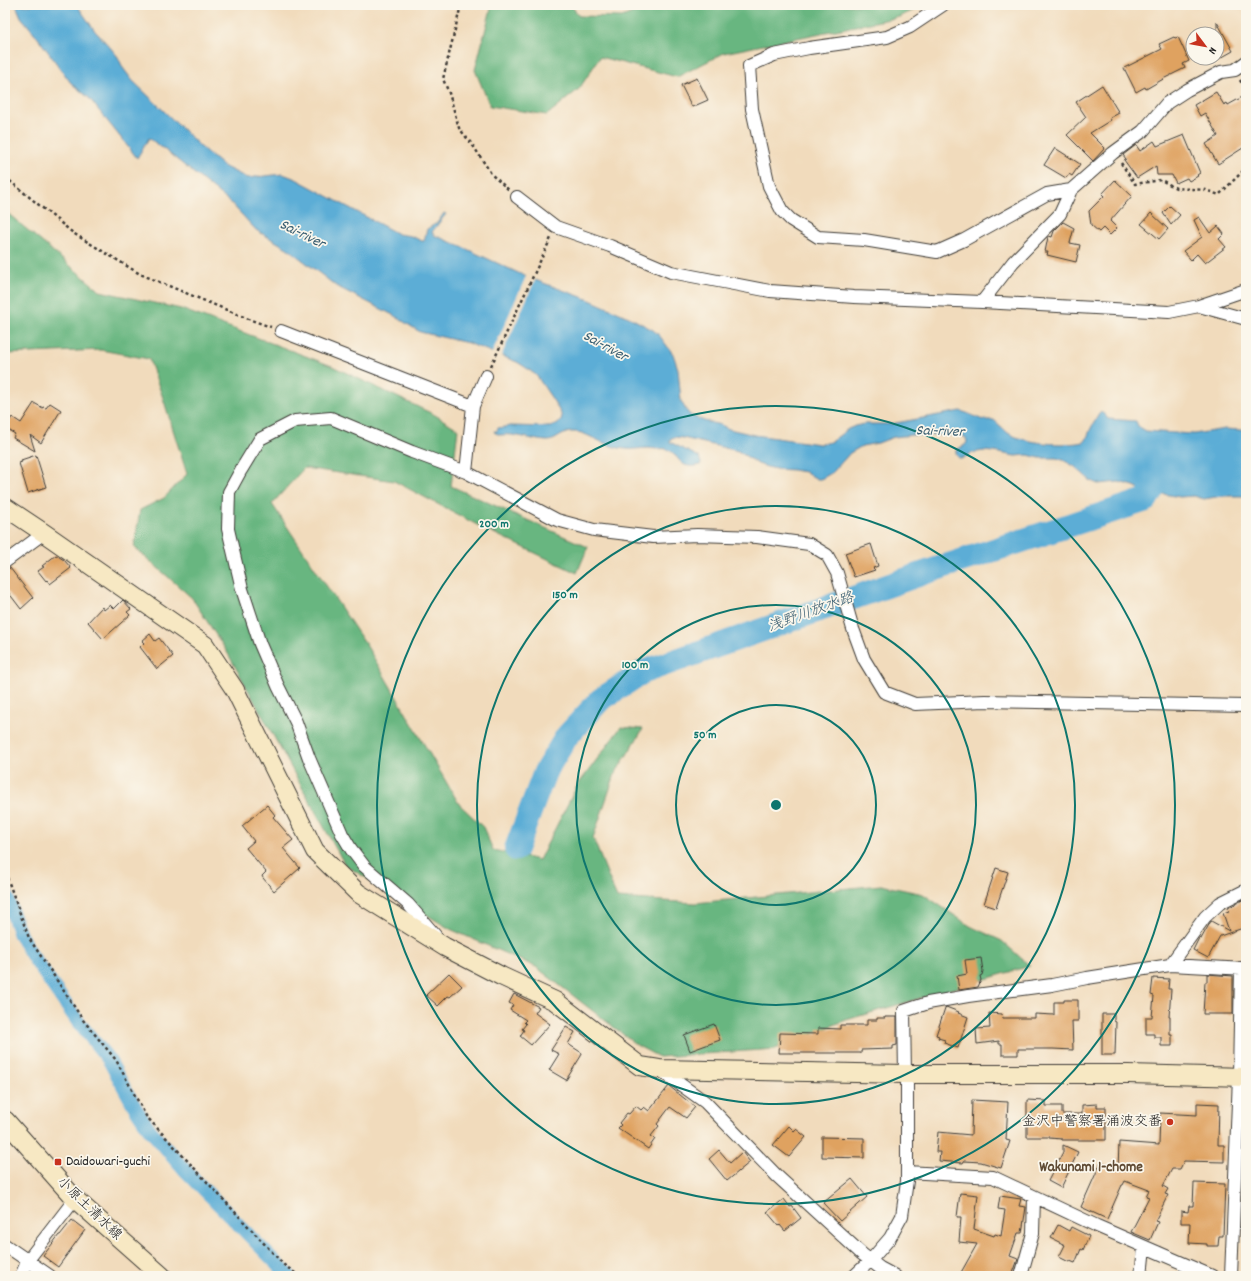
<svg xmlns="http://www.w3.org/2000/svg" width="1251" height="1281" viewBox="0 0 1251 1281" font-family="Dekko,'Klee One',sans-serif">
<rect width="100%" height="100%" fill="#fbf7ec"/>
<filter id="ink" filterUnits="userSpaceOnUse"><feTurbulence type="fractalNoise" baseFrequency=".025" numOctaves="2"/><feDisplacementMap in="SourceGraphic" scale="8" xChannelSelector="R" yChannelSelector="G"/><feConvolveMatrix kernelMatrix="1 2 1 2 8 2 1 2 1" color-interpolation-filters="sRGB"/></filter>
<filter id="wash" filterUnits="userSpaceOnUse"><feTurbulence type="fractalNoise" baseFrequency=".012" numOctaves="4" result="noise"/><feDisplacementMap in="SourceGraphic" scale="16" xChannelSelector="R" yChannelSelector="G"/><feGaussianBlur stdDeviation="0.9" result="paint"/><feColorMatrix in="noise" values="0 0 0 0 0 0 0 0 0 0 0 0 0 0 0 0 0 1.4 0 .05"/><feComposite in="paint" operator="in"/></filter>
<g filter="url(#wash)">
<rect width="100%" height="100%" fill="#f1dbbc"/>
<path fill="#68b680" stroke="#42694e" d="M492,5H571L579,16L622,17L652,5H925L899,17L724,53L677,77L600,57L579,89L547,115L490,106L475,70Z
M5,211L100,291L181,309L332,366L435,415L458,429L451,486L588,547L577,573L483,528L394,481L304,468L272,504L368,648L459,804L483,827L493,850L539,860L577,786L621,727L643,729L615,774L593,838L617,898L695,903L881,885L923,894L970,926L1002,941L1030,966L846,1020L775,1049L659,1057L638,1046L536,967L450,929L345,865L227,652L192,598L134,547L140,510L164,498L187,474L163,398L149,359L101,350L5,354Z"/>
<path fill="#5badd6" stroke="#3c6479" d="M16,5H77L95,31L109,46L118,57L123,68L132,80L202,148L223,166L247,178L283,174L296,179L398,234L411,236L422,241H424L427,229L437,223L444,213L446,214L432,232L434,235L469,250L527,277L590,300L631,318L653,330L659,335L673,354L678,369L681,401L686,410L690,415L704,421L721,425L729,429L755,435L819,444L827,443L832,441L848,429L855,426L864,424H891L960,411C969,413 975,417 983,420C987,420 990,420 994,420C999,424 1003,429 1008,433C1026,444 1063,446 1084,442L1086,440L1091,428L1099,414L1101,412L1105,415L1108,419L1136,421L1138,426L1146,431L1175,433L1194,434L1225,429L1241,430L1246,428V496H1222L1204,499L1194,496L1180,497L1158,493L1140,489L1134,486L1119,482L1098,484L1091,481L1074,466L1063,460L1056,458H1040L1028,455L1015,456L994,452L983,451L972,453L961,459C957,457 956,455 956,450L965,445L967,442L966,438L961,435H912L894,437L878,443L862,446L850,453L833,472L821,479H817L805,472L793,470L776,469L767,467L758,464L738,451L683,438L674,437L670,439V442L699,457L701,463L700,465C677,471 680,453 666,449C663,448 660,449 657,449C654,449 651,448 648,448C640,448 633,450 626,449C610,448 597,439 582,433C577,432 569,431 564,434C557,437 554,441 547,441C530,440 516,433 500,435L496,433H495L494,431H497L498,428L511,426L550,427L558,424L562,419L561,414L553,400L536,375L525,367L517,362L468,343L420,332L393,315L336,286L287,248L256,230L231,203L165,150L149,138L137,158L89,98L71,83L35,34L21,17Z"/>
<path fill="#f1dbbc" d="M527,274L536,278L500,359L491,355Z"/>
<g fill="none" stroke-linecap="round" stroke-linejoin="round">
<path stroke="#5badd6" stroke-width="14" d="M5,891L20,935L33,957L76,1019L109,1060L136,1109L150,1130L184,1169L289,1276"/>
<path stroke="#5badd6" stroke-width="24" d="M516,849L545,772L567,736L600,700L643,672L924,573L1146,500L1168,463"/>
</g>
<g id="blocks">
<path fill="#dfa261" d="M1217,22L1233,51L1217,60Z
M1174,37L1175,38L1178,37L1189,61L1183,64L1185,68L1165,78L1146,89L1145,87L1136,92L1124,68L1162,49L1159,44Z
M697,78L708,100L692,107L681,85Z
M1102,85L1119,113L1110,118L1111,120L1090,133L1105,148L1093,161L1067,135L1086,117L1076,102Z
M1216,92L1224,105L1227,103L1228,105L1246,95V146L1218,164L1206,144L1218,136L1205,113L1200,116L1194,105Z
M1184,135L1200,173L1197,175L1198,176L1189,181L1187,178L1176,183L1172,175H1157L1156,166L1137,178L1124,160L1126,159L1123,155L1136,145L1140,151L1154,141L1157,146Z
M1055,148L1080,164L1072,176L1069,174L1066,178L1044,165Z
M1115,180L1132,196L1110,221L1117,228L1110,235L1103,228L1099,232L1091,225L1089,211L1104,196L1102,194Z
M1170,206L1180,215L1171,225L1163,213Z
M1151,213L1168,229L1159,239L1141,224Z
M1199,217L1210,233L1218,226L1224,234L1219,239L1226,247L1205,263L1197,254L1191,260L1183,251L1202,237L1194,220Z
M1063,222L1074,228L1070,243L1080,245L1076,262L1047,255L1048,252H1045L1048,237L1049,236L1052,237L1054,231Z
M34,403L43,408V407L46,408L50,403L61,410L41,443L30,435L35,451L13,438L15,434L5,428L12,417L21,423Z
M36,455L46,487L28,493L19,463L22,462L21,460Z
M871,544L878,566L873,568L875,570L854,577L845,553Z
M56,555L64,560L71,568L50,584L47,580L46,581L38,571L44,567L42,566Z
M10,568L33,598L21,609L5,588V569Z
M123,600L131,609L127,612L130,615L103,639L88,622L102,607L104,610L110,605L114,609Z
M150,634L155,641L159,638L173,656L157,669L140,647L144,643L142,641Z
M267,805L275,815L273,817L293,840L283,848L300,868L274,891L263,878L262,876L266,872L246,848L254,841L242,826Z
M996,868L1008,872L996,908L984,904Z
M1246,898V927L1220,936L1208,958L1193,950L1199,938L1201,939L1211,921L1229,931L1223,913L1229,911L1228,908Z
M981,958L983,971L982,975L980,976L981,980L978,987L959,990L957,976L967,974L965,960Z
M449,973L462,986L450,997L448,996L438,1006L426,995Z
M1207,974L1233,976V1014H1203L1205,982H1207Z
M1153,978L1169,979L1168,989H1171L1169,1017H1170V1035H1172V1046H1161V1037H1154V1034H1146V1017H1152L1154,996L1151,995Z
M514,994L539,1007L535,1013L550,1024L531,1045L520,1036L524,1030L522,1029L526,1024L524,1022L526,1020L510,1010L513,1005L509,1003Z
M1064,1000H1078V1021H1072L1073,1050L1053,1049H1018V1055H1002V1044H999V1041L977,1044L976,1029L990,1028L989,1013L1002,1014L1003,1018H1035V1014L1054,1015V1002H1064Z
M946,1007L959,1012L958,1013L968,1017L958,1048L944,1043L945,1040L938,1038L939,1036L936,1035L945,1008Z
M1102,1014H1114V1021L1116,1022L1115,1055H1102Z
M885,1017H897V1045L893,1046V1049L861,1050V1053H779L780,1033L818,1034V1028L840,1029V1025H867V1020H877V1018H885Z
M714,1024L720,1040L690,1051L684,1035Z
M566,1027L575,1032L568,1044L582,1053L581,1056L566,1080L549,1070L559,1054L551,1050Z
M669,1086L695,1107L686,1118L670,1107L657,1124L659,1126L651,1136L655,1139L648,1149L618,1128L621,1125L619,1123L627,1113L629,1114L636,1106L641,1110L644,1107L649,1111Z
M972,1100L1008,1102L1006,1140L1010,1141L1001,1168L981,1162L964,1161L963,1163L939,1161L940,1152H936L938,1132L971,1135Z
M1027,1100L1046,1101V1106H1062V1114H1082V1105L1097,1104V1107H1106V1140H1062V1139L1049,1138V1137H1027Z
M1197,1103L1219,1104L1218,1145H1224V1162L1184,1161L1180,1169H1172L1163,1186L1168,1189L1165,1194L1168,1195L1155,1221L1158,1222L1150,1240L1131,1232L1149,1197L1146,1196L1149,1190L1125,1181L1123,1185H1122L1107,1219L1081,1207L1101,1162L1118,1170L1119,1142L1159,1145L1160,1113L1197,1115Z
M789,1126L794,1131L796,1129L806,1137L789,1157L773,1145Z
M822,1137L864,1138V1158L822,1157Z
M1063,1145L1078,1152L1061,1188L1048,1181L1063,1152Z
M719,1150L730,1163L742,1152L750,1162L727,1181L709,1159Z
M852,1179L867,1197L840,1221L823,1203Z
M1194,1183L1225,1184L1223,1236H1219L1218,1246H1207V1244L1189,1243L1190,1223H1181V1211L1188,1212L1189,1206H1193Z
M960,1193L978,1195L974,1229L994,1236L995,1234L1001,1236L1005,1210L998,1209L1000,1196L1021,1199L1019,1206L1026,1207L1022,1233H1018L1010,1256L1018,1259L1012,1276H959L977,1244L959,1242L961,1217H957Z
M784,1199L790,1207L792,1206L801,1218L785,1231L780,1225L779,1226L767,1212Z
M72,1220L85,1230L58,1267L43,1256L59,1235H60Z
M1058,1225L1069,1231L1071,1227L1089,1236L1083,1250L1081,1249L1075,1263L1070,1261L1069,1262L1059,1257L1065,1245L1051,1238Z"/>
</g>
</g>
<g filter="url(#ink)">
<use href="#blocks" fill-opacity="0" stroke="#3c3934" stroke-width="1"/>
<g fill="none" stroke-linecap="round" stroke-linejoin="round">
<g stroke="#3c3934" stroke-width="14">
<path id="street" d="M943,5L910,27L887,37L809,48L774,55L749,66L752,109L769,186L782,211L791,220L818,237L864,240L937,252L964,240L1047,194L1071,190
M517,197L556,227L610,246L671,272L770,291L854,297L982,302L1169,312L1199,306L1246,319
M982,302L1013,262L1060,214L1071,190L1113,153L1143,131L1167,103L1187,90L1221,72L1235,70L1246,62
M1199,306L1246,290
M281,331L473,406
M466,472L473,406L486,376
M5,562L44,533
M435,935L408,904L364,866L351,849L342,834L309,758L296,722L278,686L260,644L242,589L228,529L229,492L241,470L260,439L295,421L331,418L412,452L466,472L557,520L594,530L653,537L697,535L757,537L809,544L827,555L837,573L853,629L864,659L884,692L915,704L985,701L1246,706
M1170,965L1205,917L1220,903L1246,890
M659,1069L705,1102L777,1176L862,1254L880,1268L895,1276
M907,1172L993,1177L1097,1226L1212,1276
M5,1245L50,1276
M21,1276L28,1260L75,1199
M854,1276L871,1260L890,1238L902,1216L907,1181V1081L905,1074L904,1011L928,1003L968,996L1052,985L1087,978L1170,965L1246,969
M1021,1276L1033,1233L1034,1197
M1141,1276L1144,1247
M1231,1276L1239,1077L1241,968"/>
</g>
<g stroke="#3c3934" stroke-width="20">
<path id="secondary" d="M5,507L44,533L205,645L235,690L315,851L358,893L445,947L501,976L555,1001L640,1066L659,1069L905,1074H1128L1246,1077
M5,1120L75,1199L162,1276"/>
</g>
<path stroke="#3c3934" stroke-width="2.5" stroke-dasharray="3 3" stroke-linecap="butt" d="M461,5L443,79L449,93L459,128L474,147L492,175L509,190
M1240,80L1246,90
M1121,163L1135,184L1161,180L1176,188L1206,190L1219,195L1246,168
M5,177L73,233L140,274L251,320L271,327
M491,366L551,238
M5,872L29,938L83,1020L116,1060L146,1116L284,1265L299,1276"/>
<use href="#street" stroke="#fff" stroke-width="12"/>
<use href="#secondary" stroke="#f7e8c3" stroke-width="18"/>
</g>
</g>
<g fill="none" stroke="#0f766e" stroke-width="2">
<circle cx="776" cy="805" r="100"/>
<circle cx="776" cy="805" r="200"/>
<circle cx="776" cy="805" r="299"/>
<circle cx="776" cy="805" r="399"/>
</g>
<g fill="#c8321e" stroke="#fbf7ec" stroke-width="1.5">
<circle cx="1170" cy="1122" r="4"/>
<rect x="54" y="1158" width="8" height="8" rx="2"/>
</g>
<g text-anchor="middle" dominant-baseline="central" stroke-width="3.5" stroke-linejoin="round" paint-order="stroke">
<g font-size="14" fill="#1c1c1c" stroke="#fbf7ec" text-anchor="end">
<text x="1162" y="1122">金沢中警察署涌波交番</text>
<text x="66" y="1162" text-anchor="start">Daidowari-guchi</text>
</g>
<g font-size="14" fill="#1c1c1c" stroke="#fbf7ec">
<text transform="translate(89 1209) rotate(44)">小原土清水線</text>
</g>
<g font-size="15" font-style="italic" fill="#385d70" stroke="#fbf7ec">
<text transform="translate(302 235) rotate(26)">Sai-river</text>
<text transform="translate(605 347) rotate(29)">Sai-river</text>
<text transform="translate(940 432) rotate(2)">Sai-river</text>
<text transform="translate(811 613) rotate(-20)">浅野川放水路</text>
</g>
<g font-size="15" font-weight="bold" fill="#604b34" stroke="#fbf7ec">
<text x="1091" y="1168">Wakunami 1-chome</text>
</g>
</g>
<circle cx="776" cy="805" r="6" fill="#0f766e" stroke="#fbf7ec" stroke-width="2"/>
<g font-size="12" text-anchor="middle" font-weight="bold" fill="#0f766e" stroke="#fbf7ec" stroke-width="3.5" stroke-linejoin="round" paint-order="stroke">
<text x="494" y="527">200 m</text>
<text x="565" y="598">150 m</text>
<text x="635" y="668">100 m</text>
<text x="705" y="738">50 m</text>
</g>
<rect width="1251" height="1281" fill="none" stroke="#fbf7ec" stroke-width="20"/>
<g transform="translate(1205 46) rotate(122)"><circle r="19" fill="#fbf7ec" stroke="#a29f99"/>
<path d="M0-3L7 15L0 10L-7 15Z" fill="#c8321e"/>
<text y="-6" font-size="11" font-weight="bold" text-anchor="middle" fill="#1c1c1c">N</text>
</g>
</svg>
